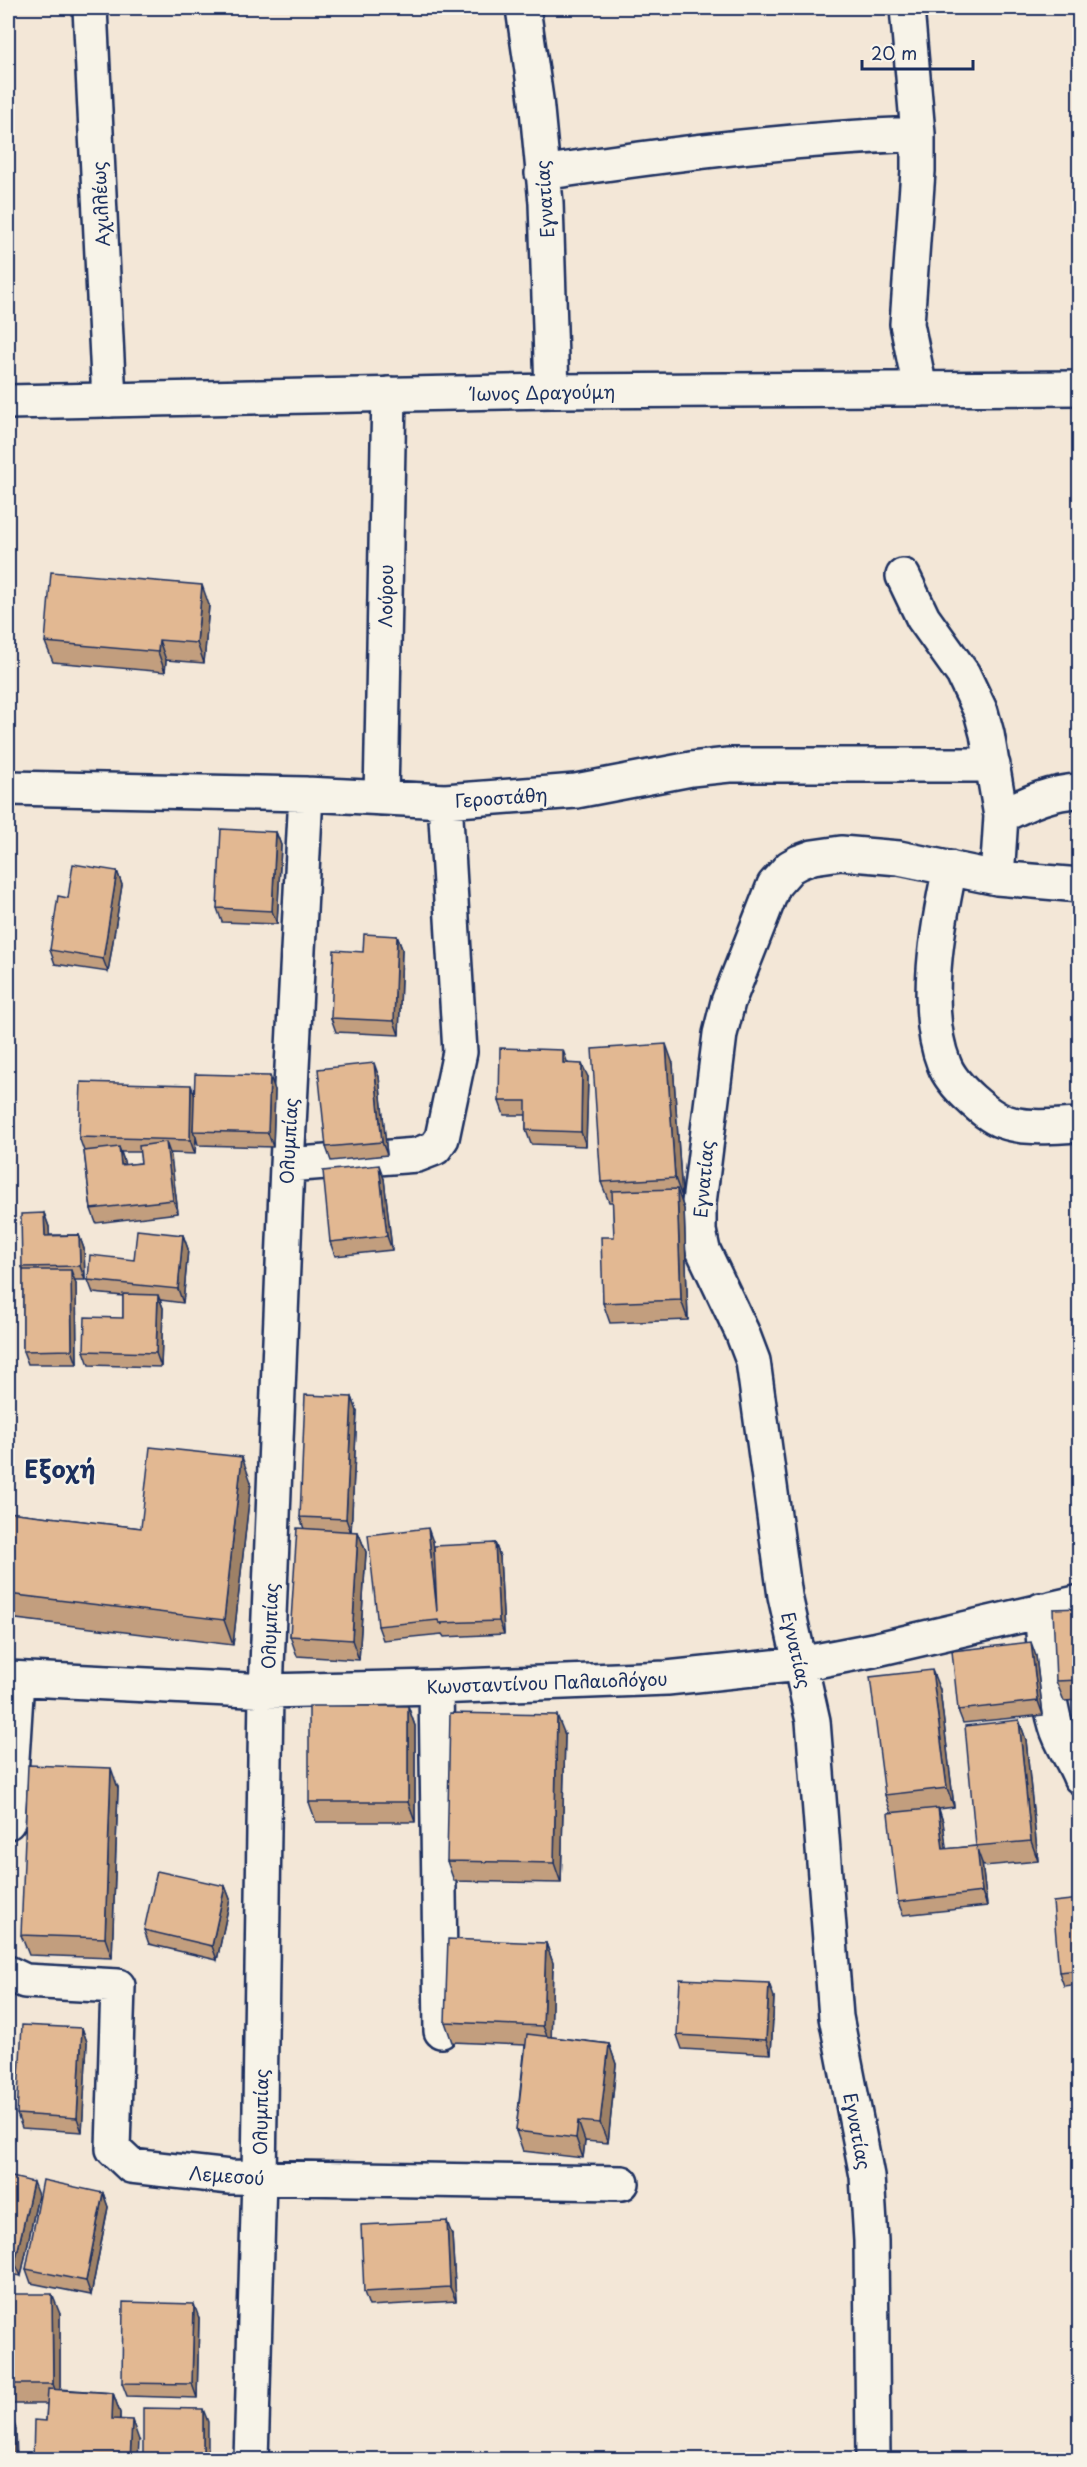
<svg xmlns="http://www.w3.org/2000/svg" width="1087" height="2467" viewBox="0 0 1087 2467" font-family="'Playpen Sans',sans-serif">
<rect width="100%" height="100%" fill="#f3e7d7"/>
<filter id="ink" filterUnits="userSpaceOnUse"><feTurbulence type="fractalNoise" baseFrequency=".0167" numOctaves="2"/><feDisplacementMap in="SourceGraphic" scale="12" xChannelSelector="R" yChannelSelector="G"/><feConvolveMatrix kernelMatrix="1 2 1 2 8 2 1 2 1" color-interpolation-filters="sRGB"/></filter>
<g filter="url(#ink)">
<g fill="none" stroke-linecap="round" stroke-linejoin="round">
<g stroke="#1b2f5e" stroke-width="38">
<path id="minor" d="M90,8L109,400
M523,8L536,99L546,203L552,391
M907,8L918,134V171L907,324L920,389
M542,173C668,154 790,139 918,134
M903,576L923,618L963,674L981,712L987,734L1001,816L997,878
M8,788L306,794L445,801L576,791L691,769L729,765H993
M381,798L389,394
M1001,816C1028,803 1049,792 1080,791
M950,868C938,924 922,1009 944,1064C949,1078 961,1090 972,1100C981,1108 991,1117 1002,1121C1027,1130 1054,1126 1080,1125
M287,1165L417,1155L435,1148L442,1138L460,1052L445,801
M1041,1610C1045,1648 1045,1689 1056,1726C1061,1744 1073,1759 1080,1777
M8,1678L266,1691L436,1687L667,1678L800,1664L873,1650L1080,1602
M436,1687L441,2031
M8,1822L17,1679
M8,1973L25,1981L118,1986L113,2149L131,2166L230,2177L622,2183
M251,2460L259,2178L266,1691L287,1165L306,794
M873,2460L871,2241L867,2176L836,2017L813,1721L785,1596L753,1361L742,1332L703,1250L699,1231V1203L720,1034L728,1002L774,885L790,867L799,862L813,857L841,853L899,858L997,878L1080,885"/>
</g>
<g stroke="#1b2f5e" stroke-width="38">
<path id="secondary" d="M8,402L552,391L1080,388"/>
</g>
<path stroke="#1b2f5e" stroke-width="4" stroke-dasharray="4.5 4.5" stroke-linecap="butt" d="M1078,617H1080"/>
<use href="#minor" stroke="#f7f3e8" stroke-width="33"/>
<use href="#secondary" stroke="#f7f3e8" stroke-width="33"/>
</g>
<path fill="#c29e7e" stroke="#1b2f5e" stroke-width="1.5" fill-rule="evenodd" d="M209,605L204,663L166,660L165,672L53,662L45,642Z
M276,832L281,845L277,924L222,922L217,908Z
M117,871L122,885L108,972L55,964L50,950L68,898Z
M397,936L402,949L399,1035L336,1032L331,1018L363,952Z
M568,1063L588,1077L586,1146L531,1144L526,1130V1115H504L499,1101Z
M673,1064L682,1197L680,1198L684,1209L688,1320L610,1323L603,1303L614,1237L613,1202H609L601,1182Z
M379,1077L387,1155L331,1161L326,1147Z
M275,1090L273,1147L198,1145L196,1137L195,1154L170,1153L178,1213L96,1223L91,1209L84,1151L79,1137L194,1093ZM121,1152H140L141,1163L125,1165Z
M384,1179L392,1250L335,1256L330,1242Z
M44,1213L49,1227V1235H79L84,1249L85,1280H75L76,1284L77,1364H28L23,1351V1270L22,1267Z
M183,1235L188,1249L183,1303L160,1300L163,1308L161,1367L89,1365L84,1351L123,1318V1296L93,1293L88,1280L134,1260Z
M352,1397L357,1411L351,1532H358L366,1552L359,1660L297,1656L290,1636L304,1529L300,1517Z
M251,1482L233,1645L8,1618V1512L141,1528Z
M433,1542L435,1562L495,1543L500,1557L504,1634L444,1637L442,1634L383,1640L378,1626Z
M1080,1608V1700L1064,1701L1056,1681Z
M1036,1656L1043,1715L963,1723L958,1710Z
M940,1690L954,1807L939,1809L943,1822L946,1849L976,1846L1019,1720L1026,1740L1038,1861L984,1866L982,1863L987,1906L903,1915L898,1902L891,1813L885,1795Z
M408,1706L415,1726V1822H316L309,1802Z
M565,1735L561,1883L454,1881L447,1861Z
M118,1788L112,1958L29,1955L21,1935Z
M225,1886L230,1899L217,1960L149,1944L144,1930Z
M1080,1899V1984L1064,1986L1059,1972Z
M546,1943L553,1963L551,2037L609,2044L616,2064L608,2143L585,2141L583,2158L523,2151L516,2131L525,2045L452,2042L445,2022Z
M774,1997L771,2054L682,2049L677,2035Z
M82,2028L87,2042L82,2132L22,2128L17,2114Z
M8,2176L38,2195L21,2276L8,2274Z
M103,2193L108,2207L91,2295L31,2283L26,2269Z
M452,2235L456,2301L369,2306L364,2292Z
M8,2294L60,2314V2389L113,2393L120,2413V2419L139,2440L46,2421L47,2404H8Z
M199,2318L197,2398L127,2396L122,2383Z"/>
<path fill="#9e8166" stroke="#1b2f5e" stroke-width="1.5" d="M202,585L209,605L204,663L197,643Z
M159,640L166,660L165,672L158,652Z
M276,832L281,845L277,924L272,911Z
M117,871L122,885L108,972L103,959Z
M397,936L402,949L399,1035L394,1021Z
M666,1044L673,1064L682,1197L675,1178Z
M563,1050L568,1064L563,1063Z
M374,1063L379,1077L387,1155L382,1142Z
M582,1064L588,1077L586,1146L581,1132Z
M270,1076L275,1090L273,1147L268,1133Z
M191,1085L196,1099L193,1131L196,1137L195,1154L190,1140Z
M166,1142L171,1156L178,1213L173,1200Z
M119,1147L124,1161L126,1179L121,1165Z
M379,1165L384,1179L392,1250L387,1236Z
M677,1189L684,1209L688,1320L681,1300Z
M44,1213L49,1227L50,1249L45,1236Z
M79,1235L84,1249L85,1280L80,1266Z
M183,1235L188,1249L183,1303L178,1289Z
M71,1270L76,1284L77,1364L72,1350Z
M158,1295L163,1308L161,1367L156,1353Z
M352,1397L357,1411L351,1533L346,1519Z
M242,1457L251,1482L233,1645L224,1620Z
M428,1528L433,1542L442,1625L437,1612Z
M358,1532L366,1552L359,1660L352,1640Z
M495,1543L500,1557L504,1634L499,1621Z
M1031,1642L1036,1656L1043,1715L1038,1701Z
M932,1670L940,1690L954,1807L947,1788Z
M408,1706L415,1726V1822L408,1802Z
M557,1715L565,1735L561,1883L554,1863Z
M1019,1720L1026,1740L1038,1861L1031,1841Z
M111,1768L118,1788L112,1958L105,1938Z
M938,1808L943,1822L948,1863L943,1849Z
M977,1849L982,1863L987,1906L982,1892Z
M225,1886L230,1899L217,1960L212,1946Z
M546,1943L553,1963L551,2046L543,2026Z
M769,1983L774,1997L771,2054L766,2040Z
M82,2028L87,2042L82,2132L77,2118Z
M609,2044L616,2064L608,2143L600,2123Z
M578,2121L585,2141L583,2158L576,2138Z
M33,2182L38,2195L21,2276L15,2263Z
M103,2193L108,2207L91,2295L86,2281Z
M447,2221L452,2235L456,2301L450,2287Z
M52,2294L60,2314V2404L53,2384Z
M194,2304L199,2318L197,2398L192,2384Z
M113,2393L120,2413L119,2439L112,2419Z
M9,2409L16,2429L17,2460H11Z
M203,2409L208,2422V2460H203Z
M132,2420L139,2440L138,2460H130Z"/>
<path fill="#e2b892" stroke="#1b2f5e" stroke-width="1.5" d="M51,572L202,585L197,643L159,640L158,652L45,642Z
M221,829L276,832L272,911L217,908Z
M73,864L117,871L103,959L50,950L58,896L68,898Z
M364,934L397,936L394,1021L331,1018L334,950L363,952Z
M666,1044L675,1178L601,1182L592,1049Z
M500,1048L563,1050V1063L582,1064L581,1132L526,1130V1101H499Z
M374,1063L382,1142L326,1147L318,1069Z
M195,1074L270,1076L268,1133L193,1131Z
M81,1082L191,1085L190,1140L79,1137Z
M166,1142L173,1200L91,1209L84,1151L119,1147L121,1165L141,1163L139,1146Z
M379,1165L387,1236L330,1242L323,1171Z
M677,1189L681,1300L603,1303L601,1237H614L612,1191Z
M44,1213L45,1236L79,1235L80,1266L22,1267L21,1214Z
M137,1230L183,1235L178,1289L88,1280L90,1255L134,1260Z
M23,1270H71L72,1350L23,1351Z
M123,1294L158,1295L156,1353L84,1351L85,1317L123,1318Z
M305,1395L352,1397L346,1519L300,1517Z
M150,1447L242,1457L224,1620L8,1594V1512L141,1528Z
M297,1528L358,1532L352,1640L290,1636Z
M428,1528L437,1612L434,1546L495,1543L499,1621L439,1623L438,1620L378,1626L368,1535Z
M1080,1608V1680L1056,1681L1053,1609Z
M1031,1642L1038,1701L958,1710L952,1651Z
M932,1670L947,1788L885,1795L870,1677Z
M309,1706H408V1802H309Z
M450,1713L557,1715L554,1863L447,1861Z
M1019,1720L1031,1841L976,1846L965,1726Z
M28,1765L111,1768L105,1938L21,1935Z
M938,1808L943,1849L977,1846L982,1892L898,1902L888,1813Z
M157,1871L225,1886L212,1946L144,1930Z
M1080,1899V1970L1059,1972L1053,1902Z
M448,1939L546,1943L543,2026L445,2022Z
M680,1979L769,1983L766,2040L677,2035Z
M22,2025L82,2028L77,2118L17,2114Z
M527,2034L609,2044L600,2123L578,2121L576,2138L516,2131Z
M8,2176L33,2182L15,2263L8,2261Z
M43,2180L103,2193L86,2281L26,2269Z
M447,2221L450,2287L364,2292L361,2225Z
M8,2294H52L53,2384H8Z
M123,2302L194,2304L192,2384L122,2383Z
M48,2389L113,2393L112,2419L132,2420L130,2460H33L34,2420L46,2421Z
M143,2408L203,2409V2460H143Z
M8,2409H9L11,2460H8Z"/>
</g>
<g text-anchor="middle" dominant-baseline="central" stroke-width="4.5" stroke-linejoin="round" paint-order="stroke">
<g font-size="18" fill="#1b2f5e" stroke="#f7f3e8">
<text transform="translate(544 199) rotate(-94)">Εγνατίας</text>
<text transform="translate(100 204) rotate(-93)">Αχιλλέως</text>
<text transform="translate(543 392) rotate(-1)">Ίωνος Δραγούμη</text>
<text transform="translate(385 596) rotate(-89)">Λούρου</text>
<text transform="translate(501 797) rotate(-4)">Γεροστάθη</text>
<text transform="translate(288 1141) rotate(-87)">Ολυμπίας</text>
<text transform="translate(703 1179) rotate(-85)">Εγνατίας</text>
<text transform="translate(269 1626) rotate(-88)">Ολυμπίας</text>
<text transform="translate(797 1650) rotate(77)">Εγνατίας</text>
<text transform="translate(547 1682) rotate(-2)">Κωνσταντίνου Παλαιολόγου</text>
<text transform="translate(260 2112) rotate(-89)">Ολυμπίας</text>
<text transform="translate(858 2131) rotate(79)">Εγνατίας</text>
<text transform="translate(227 2175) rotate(4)">Λεμεσού</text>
</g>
<g font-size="24" font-weight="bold" fill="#1b2f5e" stroke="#f7f3e8">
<text x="60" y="1468">Εξοχή</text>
</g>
</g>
<rect width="1087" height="2467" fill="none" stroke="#f7f3e8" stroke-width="30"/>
<rect x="15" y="15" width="1057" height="2437" fill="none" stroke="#1b2f5e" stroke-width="2" filter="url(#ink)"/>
<path d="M862 60v9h111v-9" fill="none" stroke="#1b2f5e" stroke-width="3"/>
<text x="871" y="60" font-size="18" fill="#1b2f5e" stroke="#f7f3e8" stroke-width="4.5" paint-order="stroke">20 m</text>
</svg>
